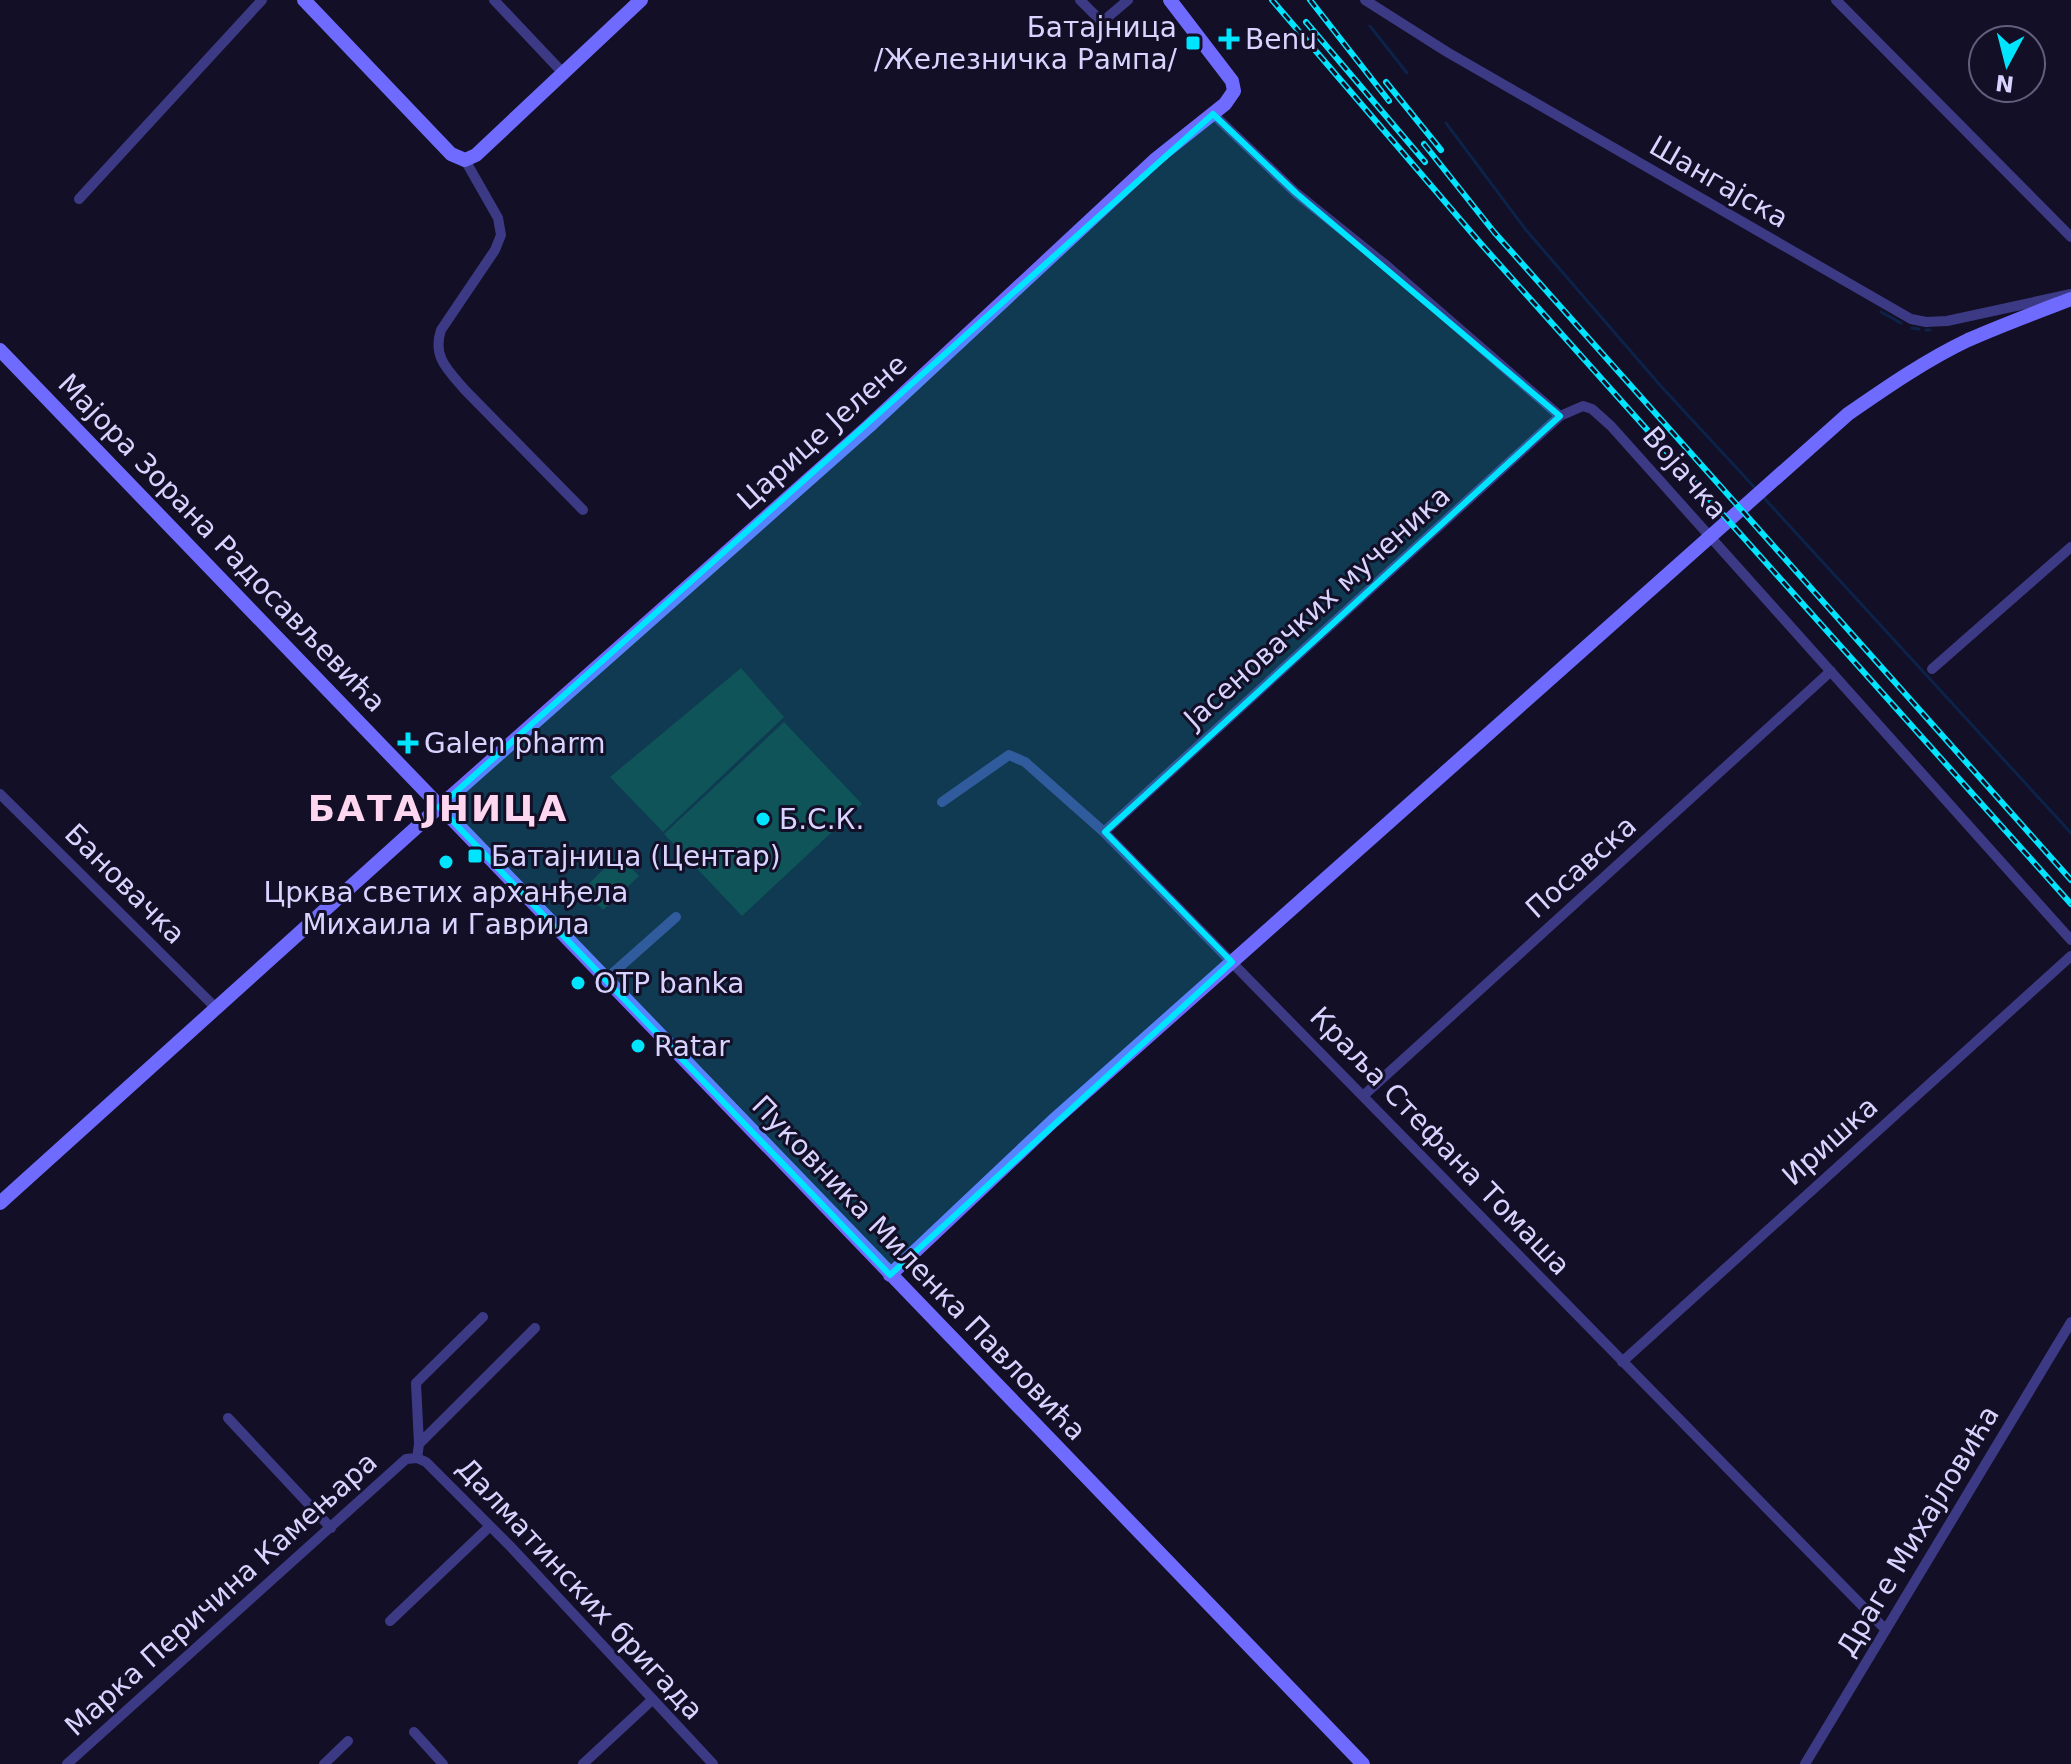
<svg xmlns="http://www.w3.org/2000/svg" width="2071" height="1764" viewBox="0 0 2071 1764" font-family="'DejaVu Sans',sans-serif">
<rect width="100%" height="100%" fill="#130f26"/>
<path fill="#12302f" d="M741,668L784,717L663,832L610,777Z
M784,722L862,804L742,916L664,834Z
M619,855L639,876L603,910L583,889Z"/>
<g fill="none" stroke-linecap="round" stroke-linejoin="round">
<path stroke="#0c2248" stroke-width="3" d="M1370,26L1407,73
M1446,123L1526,230L1659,384L1756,489
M1881,312L1901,323
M1912,328L1919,329
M1926,330H1930
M1764,498L2071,833"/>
<path stroke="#3d3a85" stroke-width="10" d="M494,0L563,73
M1080,0L1102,22L1128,0
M1365,0L1447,52L1911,319L1926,322L1947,321L2071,294
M1836,0L2071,237
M1213,114L1296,193L1387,266L1560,416
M465,160L498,218L501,235L495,250L441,330C432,357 448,370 465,390L583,510
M79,199L262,0
M1932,669L2071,547
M0,794L216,1008
M942,802L1009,755L1025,762L1104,832L1886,1630
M1104,832L1560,416L1583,406L1592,409L1611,426L2071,940
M605,980L676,917
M1363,1096L1831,671
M1622,1362L2071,956
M228,1418L331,1528
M419,1444L416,1383L483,1317
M417,1458L419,1444L535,1328
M390,1621L490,1526
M414,1732L443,1764
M67,1764L406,1459L417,1458L426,1462L510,1546L713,1764
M324,1764L348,1741
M583,1764L652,1700
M1805,1764L2071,1322"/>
<path stroke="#6f6bff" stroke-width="14" d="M304,0L451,154L465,160L476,155L641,0
M0,350L1363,1764
M0,1203L439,807L869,426L1156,159L1225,104L1234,91L1232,81L1170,0
M890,1275L1052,1122L1848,414C1887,387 1926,360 1968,340C2002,325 2037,312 2071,299"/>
<g stroke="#00e5ff" stroke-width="6">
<path id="rail" d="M1272,0L1482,245L2071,904
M1310,0L1389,101
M1306,22L1425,162
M1386,82L1441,150
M1424,144L1494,232L2071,880"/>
</g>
<use href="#rail" stroke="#130f26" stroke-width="3" stroke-dasharray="9" stroke-linecap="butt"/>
</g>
<path fill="#00e5ff" fill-opacity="0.2" stroke="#00e5ff" stroke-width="6" stroke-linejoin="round" d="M1213,114L1296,193L1560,416L1105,832L1232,962L890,1275L439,807Z"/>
<g fill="#00e5ff" stroke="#130f26" stroke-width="3">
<path d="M1225 27h8v8h8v8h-8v8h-8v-8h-8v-8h8z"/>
<rect x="1185" y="35" width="16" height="16" rx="4"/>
<path d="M404 731h8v8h8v8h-8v8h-8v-8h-8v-8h8z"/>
<circle cx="763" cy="819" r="8"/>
<rect x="467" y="848" width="16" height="16" rx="4"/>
<circle cx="446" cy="862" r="8"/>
<circle cx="578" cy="983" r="8"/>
<circle cx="638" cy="1046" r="8"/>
</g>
<g text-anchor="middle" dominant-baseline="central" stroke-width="6" stroke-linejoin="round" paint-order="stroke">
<g font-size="28" fill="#d9d4ff" stroke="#130f26" text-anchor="start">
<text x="1177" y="27" text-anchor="end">Батајница<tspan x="1177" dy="32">/Железничка Рампа/</tspan></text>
<text x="1245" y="39">Benu</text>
<text x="424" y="743">Galen pharm</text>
<text x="779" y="819">Б.С.К.</text>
<text x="491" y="856">Батајница (Центар)</text>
<text x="446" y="892" text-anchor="middle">Црква светих арханђела<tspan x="446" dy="32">Михаила и Гаврила</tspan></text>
<text x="594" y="983">OTP banka</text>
<text x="654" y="1046">Ratar</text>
</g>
<g font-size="28" fill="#d9d4ff" stroke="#130f26">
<text transform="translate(1719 182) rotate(30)">Шангајска</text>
<text transform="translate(822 432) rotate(-42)">Царице Јелене</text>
<text transform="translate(1685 473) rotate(49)">Војачка</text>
<text transform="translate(222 543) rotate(46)">Мајора Зорана Радосављевића</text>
<text transform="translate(1317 607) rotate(-42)">Јасеновачких мученика</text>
<text transform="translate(1581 867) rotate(-42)">Посавска</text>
<text transform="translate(125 884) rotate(45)">Бановачка</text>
<text transform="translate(1440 1141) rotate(46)">Краља Стефана Томаша</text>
<text transform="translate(1830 1141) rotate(-42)">Иришка</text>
<text transform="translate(919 1268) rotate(46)">Пуковника Миленка Павловића</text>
<text transform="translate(1918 1531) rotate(-59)">Драге Михајловића</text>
<text transform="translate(580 1589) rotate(47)">Далматинских бригада</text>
<text transform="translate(221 1594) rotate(-42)">Марка Перичина Камењара</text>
</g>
<g font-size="36" font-weight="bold" letter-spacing="2" fill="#ffd6f0" stroke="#130f26">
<text x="438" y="808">БАТАЈНИЦА</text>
</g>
</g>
<g transform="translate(2007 64) rotate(187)"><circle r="38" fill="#130f26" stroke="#625e7d" stroke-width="2"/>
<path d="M0-6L14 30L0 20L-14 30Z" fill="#00e5ff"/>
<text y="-12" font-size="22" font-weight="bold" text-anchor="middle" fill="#d9d4ff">N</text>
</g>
</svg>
